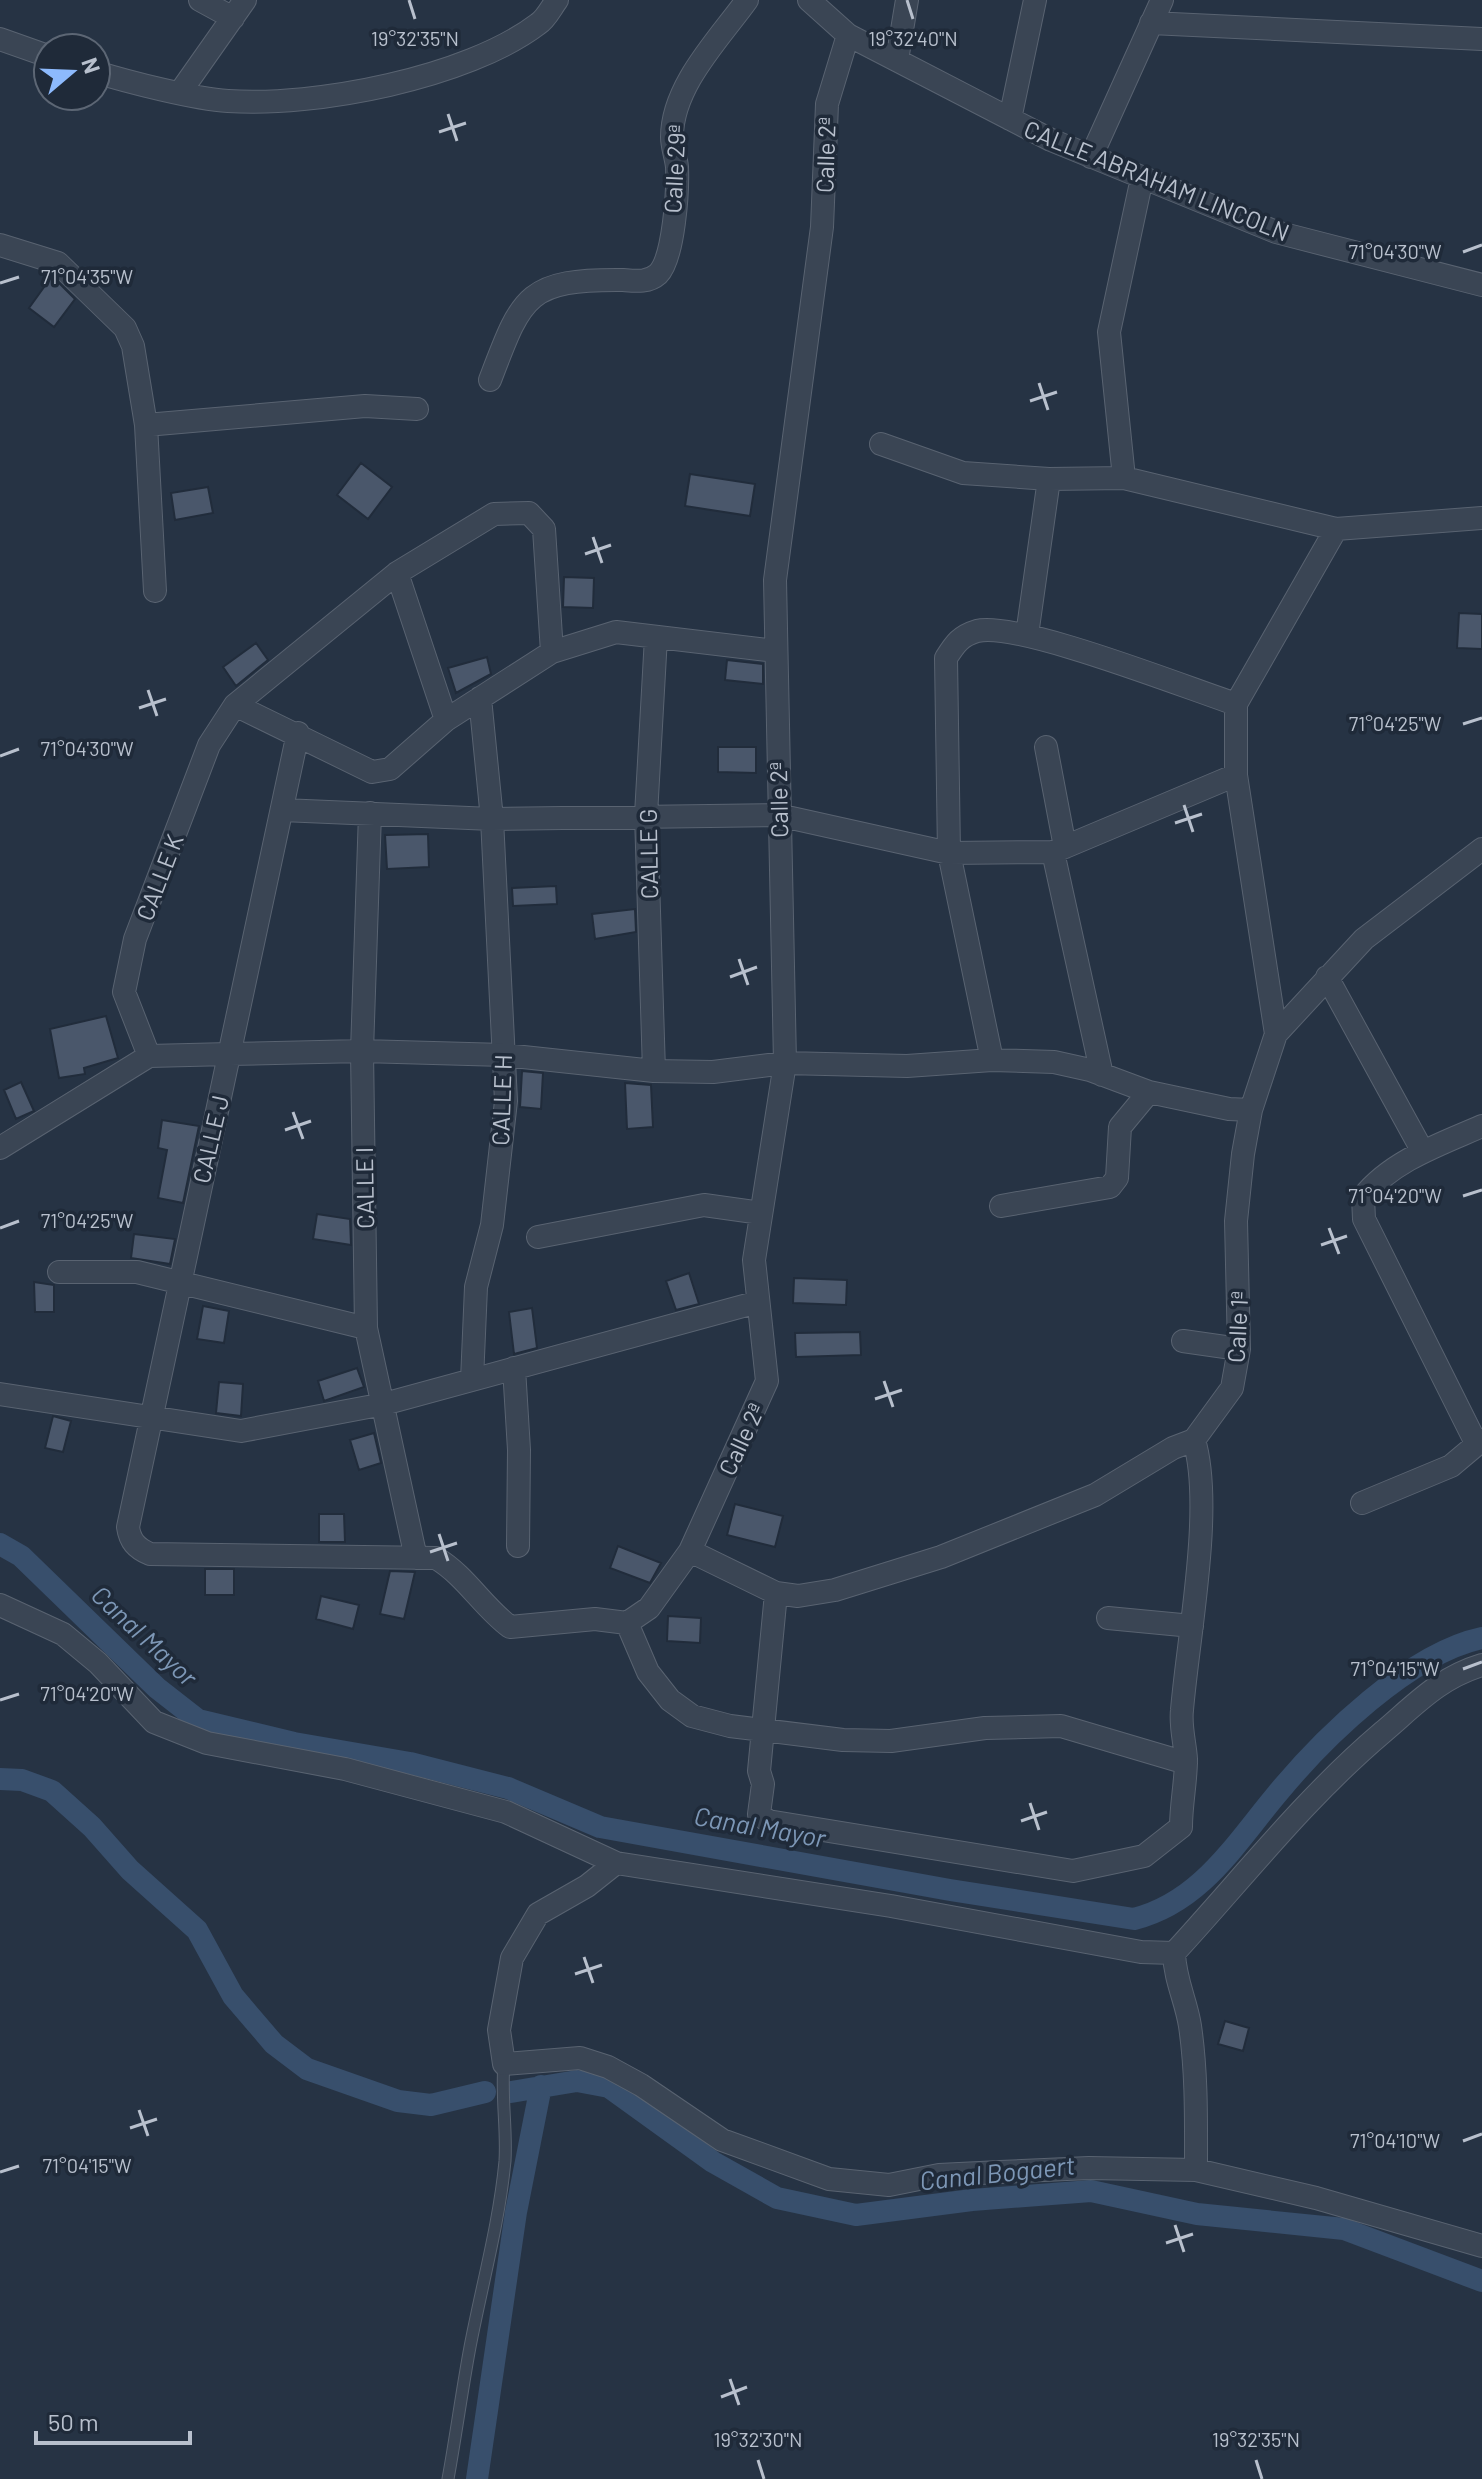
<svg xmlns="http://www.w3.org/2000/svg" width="1482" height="2479" viewBox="0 0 1482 2479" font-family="Barlow,sans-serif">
<rect width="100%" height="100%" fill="#263344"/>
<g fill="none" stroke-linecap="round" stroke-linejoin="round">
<path stroke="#384f6c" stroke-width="22" d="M0,1544L21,1556L157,1688L198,1720L294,1743L410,1763L508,1788L600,1827L950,1890L1134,1919C1201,1902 1235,1844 1277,1794C1323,1738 1410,1653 1482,1638
M0,1779L22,1780L52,1791L92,1827L130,1870L197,1930L233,1996L274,2044L307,2069L398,2101L431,2105L485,2092
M511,2092L577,2081L609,2087L713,2162L777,2198L856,2215L972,2200L1091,2191L1197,2214L1344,2229L1482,2281
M477,2479L516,2212L541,2086"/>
</g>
<path fill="#4a576b" stroke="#212c3b" stroke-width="2" d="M52,276L75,299L54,327L29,308Z
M361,463L392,487L368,519L337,495Z
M690,474L755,484L750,516L685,506Z
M208,487L213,513L175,520L171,493Z
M564,577L594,578L593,608L563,607Z
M1459,613L1482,614V649L1457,648Z
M256,643L268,660L236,686L223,667Z
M487,657L491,674L456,693L448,668Z
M727,660L763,664V684L725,680Z
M718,747H756V773L718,772Z
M428,834L429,867L387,869L385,835Z
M556,886L557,904L513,906L512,888Z
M635,909L636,932L595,939L592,914Z
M106,1016L118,1058L84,1068L85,1074L59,1078L50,1029Z
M522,1071L543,1073L541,1109L520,1107Z
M21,1082L34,1111L16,1119L4,1090Z
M625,1083L651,1085L653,1127L627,1129Z
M162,1120L199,1126L183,1203L158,1198L167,1150L158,1148Z
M317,1214L350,1219L351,1245L313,1239Z
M134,1234L175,1239L170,1264L131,1258Z
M689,1273L699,1304L676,1310L666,1281Z
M794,1278L847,1280L846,1305L793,1303Z
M34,1282L54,1285V1312H35Z
M203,1306L229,1311L224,1343L197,1339Z
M532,1308L537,1348L514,1354L509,1312Z
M860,1332L861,1355L796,1357L795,1333Z
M357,1368L364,1387L324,1401L318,1381Z
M219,1382L243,1384L241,1416L216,1413Z
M53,1416L71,1421L63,1452L45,1448Z
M374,1433L381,1463L359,1470L350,1440Z
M735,1504L783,1516L775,1547L727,1535Z
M319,1514H344L345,1542H319Z
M618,1546L661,1563L650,1583L610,1568Z
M205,1569H234V1595H205Z
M390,1571L415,1572L404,1619L380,1614Z
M321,1596L359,1605L353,1629L316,1619Z
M668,1616L701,1618L700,1643L667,1641Z
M1225,2021L1249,2028L1243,2051L1218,2044Z"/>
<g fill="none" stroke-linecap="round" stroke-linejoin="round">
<g stroke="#596371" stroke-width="13">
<path id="lane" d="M448,2479C456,2435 462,2390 470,2347C482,2284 499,2224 505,2161C507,2128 501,2097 504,2064"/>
</g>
<g stroke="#596371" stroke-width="24">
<path id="street" d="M200,0L233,18
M809,0L848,35L1051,140L1276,232L1482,285
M1151,23L1482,39
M0,39L48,56
M897,60L907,0
M96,72C128,82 195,99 228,101C315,107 467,78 538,24C546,19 551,8 557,0
M181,91L245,0
M1010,119L1035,0
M1091,157L1162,0
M0,245L58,263L125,328L133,346L146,425L155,591
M490,380C522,296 526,279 623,280C635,281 648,283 658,274C674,258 678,190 677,167C676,157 672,147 672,137C672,86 719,39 747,0
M146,425L365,406L417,409
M881,444L963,473L1049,479L1124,478L1336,529L1482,518
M1124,478L1109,332L1142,178
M397,573L446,720
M1027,635L1049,479
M235,705L372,772L390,769L446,720L552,652L616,632L776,651
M298,733L128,1527C130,1541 136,1548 150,1554L436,1558C466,1576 482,1606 510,1627L595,1619L627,1623L649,1608L690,1551L767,1381L754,1260L785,1063L775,580L822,227L827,104L848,35
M1046,747L1065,847
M282,810L492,819L778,815L949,853L1053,852L1236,775
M370,813L362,1051L366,1328L416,1558
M1053,852L1102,1075
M1327,977L1423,1152
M1276,1034L1236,775V704L1336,529
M149,1056L124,992L135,939L209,745L235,705L397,573L494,514L529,513L544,529L552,652
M992,1060L949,853L946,658C955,644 960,636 977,631C1018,621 1187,688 1236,704
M654,1071L646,815L656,637
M0,1148L149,1056L229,1054L362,1051L504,1055L654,1071L713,1072L785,1063L907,1066L992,1060L1054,1062L1090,1070L1149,1092L1229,1109L1251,1110
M1001,1206L1110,1187L1117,1178L1120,1127L1149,1092
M538,1237L704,1205L761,1213
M59,1272H137L366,1328
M1183,1341L1239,1349
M514,1368L519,1450L518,1546
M472,1380L476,1287L492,1225L506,1101L492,819L480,698
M0,1394L241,1431L384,1404L758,1302
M1476,1443L1364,1219L1363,1197C1391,1161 1441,1144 1482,1126
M1362,1503L1451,1466L1482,1440
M690,1551L776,1593L798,1596L835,1590L941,1557L1095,1495L1173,1448L1194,1440L1232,1388L1239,1349L1236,1221L1243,1154L1251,1110L1276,1034L1364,939L1482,849
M776,1593L759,1771L763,1784L759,1814L768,1821L1073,1871L1144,1856L1181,1827C1181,1804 1186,1782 1186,1759C1185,1743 1180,1726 1182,1710C1188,1637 1214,1507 1194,1440
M0,1605L63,1634L98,1663L154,1722L207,1743L345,1769L506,1812L616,1863L891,1906L1141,1952L1174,1953C1243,1878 1305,1798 1383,1732C1416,1704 1439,1678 1482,1665
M1108,1618L1192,1626
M627,1623L648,1672L670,1700L692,1716L730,1726L843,1740L891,1741L985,1728L1061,1726L1186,1763
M616,1863L587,1886L538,1914L512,1958L499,2030L504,2064L580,2058L608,2067L641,2085L722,2140L829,2179L889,2185L939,2175L1000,2172L1089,2168L1196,2170L1316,2198L1482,2246
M1174,1953C1175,1981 1186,2000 1190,2026C1197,2074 1196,2122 1196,2170"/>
</g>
<use href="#lane" stroke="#3a4554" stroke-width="11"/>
<use href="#street" stroke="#3a4554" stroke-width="22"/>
</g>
<path fill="none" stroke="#b8c0cd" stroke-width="3" d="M409,0L415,19M907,0L913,19M448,114L457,141M439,132L466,123M1463,252L1482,245M0,283L19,277M1039,383L1048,410M1030,401L1057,392M593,537L602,563M585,554L611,545M148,690L157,716M139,708L166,699M1463,724L1482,718M0,756L19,749M1184,805L1193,832M1175,823L1202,814M739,959L748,985M730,977L757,967M293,1112L303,1139M285,1130L311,1121M1463,1196L1482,1190M0,1228L19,1221M1329,1228L1339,1254M1321,1245L1347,1236M884,1381L893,1407M875,1399L902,1390M439,1534L448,1561M430,1552L457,1543M1463,1669L1482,1662M0,1700L19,1694M1030,1803L1039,1830M1021,1821L1047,1812M584,1957L593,1983M575,1974L602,1965M139,2110L148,2136M130,2128L157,2119M1463,2141L1482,2134M0,2172L19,2166M1175,2225L1184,2252M1166,2243L1193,2234M730,2379L739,2405M721,2397L747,2387M758,2460L764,2479M1256,2460L1262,2479"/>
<g text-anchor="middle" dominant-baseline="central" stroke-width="7" stroke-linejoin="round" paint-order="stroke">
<g font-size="24" fill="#b8c0cd" stroke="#1f2a39">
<text transform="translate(825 155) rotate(-88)">Calle 2ª</text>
<text transform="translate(674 169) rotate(-87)">Calle 29ª</text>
<text transform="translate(1157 180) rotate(22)">CALLE ABRAHAM LINCOLN</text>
<text transform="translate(778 800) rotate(-91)">Calle 2ª</text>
<text transform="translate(648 854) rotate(-91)">CALLE G</text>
<text transform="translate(159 877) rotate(-69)">CALLE K</text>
<text transform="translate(501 1100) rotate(-88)">CALLE H</text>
<text transform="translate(210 1139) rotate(-77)">CALLE J</text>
<text transform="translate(364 1188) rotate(-91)">CALLE I</text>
<text transform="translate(1237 1327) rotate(-87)">Calle 1ª</text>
<text transform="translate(741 1439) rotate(-65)">Calle 2ª</text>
</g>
<g font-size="26" font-style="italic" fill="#7d97b6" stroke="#1f2a39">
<text transform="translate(145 1635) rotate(43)">Canal Mayor</text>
<text transform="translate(760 1826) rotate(10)">Canal Mayor</text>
<text transform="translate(997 2172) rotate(-6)">Canal Bogaert</text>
</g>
</g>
<g font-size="20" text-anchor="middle" fill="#b8c0cd" stroke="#1f2a39" stroke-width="7" stroke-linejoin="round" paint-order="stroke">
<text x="913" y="46">19°32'40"N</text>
<text x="415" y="46">19°32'35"N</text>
<text x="1395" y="259">71°04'30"W</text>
<text x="87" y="284">71°04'35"W</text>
<text x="1395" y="731">71°04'25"W</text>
<text x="87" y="756">71°04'30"W</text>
<text x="1395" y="1203">71°04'20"W</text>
<text x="87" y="1228">71°04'25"W</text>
<text x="1395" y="1676">71°04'15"W</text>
<text x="87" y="1701">71°04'20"W</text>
<text x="1395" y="2148">71°04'10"W</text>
<text x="87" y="2173">71°04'15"W</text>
<text x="758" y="2447">19°32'30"N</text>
<text x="1256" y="2447">19°32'35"N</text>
</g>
<g transform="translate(72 72) rotate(71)"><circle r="38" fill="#1f2a39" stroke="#5c6674" stroke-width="2"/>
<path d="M0-6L14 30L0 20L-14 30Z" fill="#8dbafd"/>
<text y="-12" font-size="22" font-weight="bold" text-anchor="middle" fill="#b8c0cd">N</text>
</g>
<path d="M36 2431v12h154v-12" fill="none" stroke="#b8c0cd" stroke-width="4"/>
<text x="48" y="2431" font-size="24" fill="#b8c0cd" stroke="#1f2a39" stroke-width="6" paint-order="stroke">50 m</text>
</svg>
